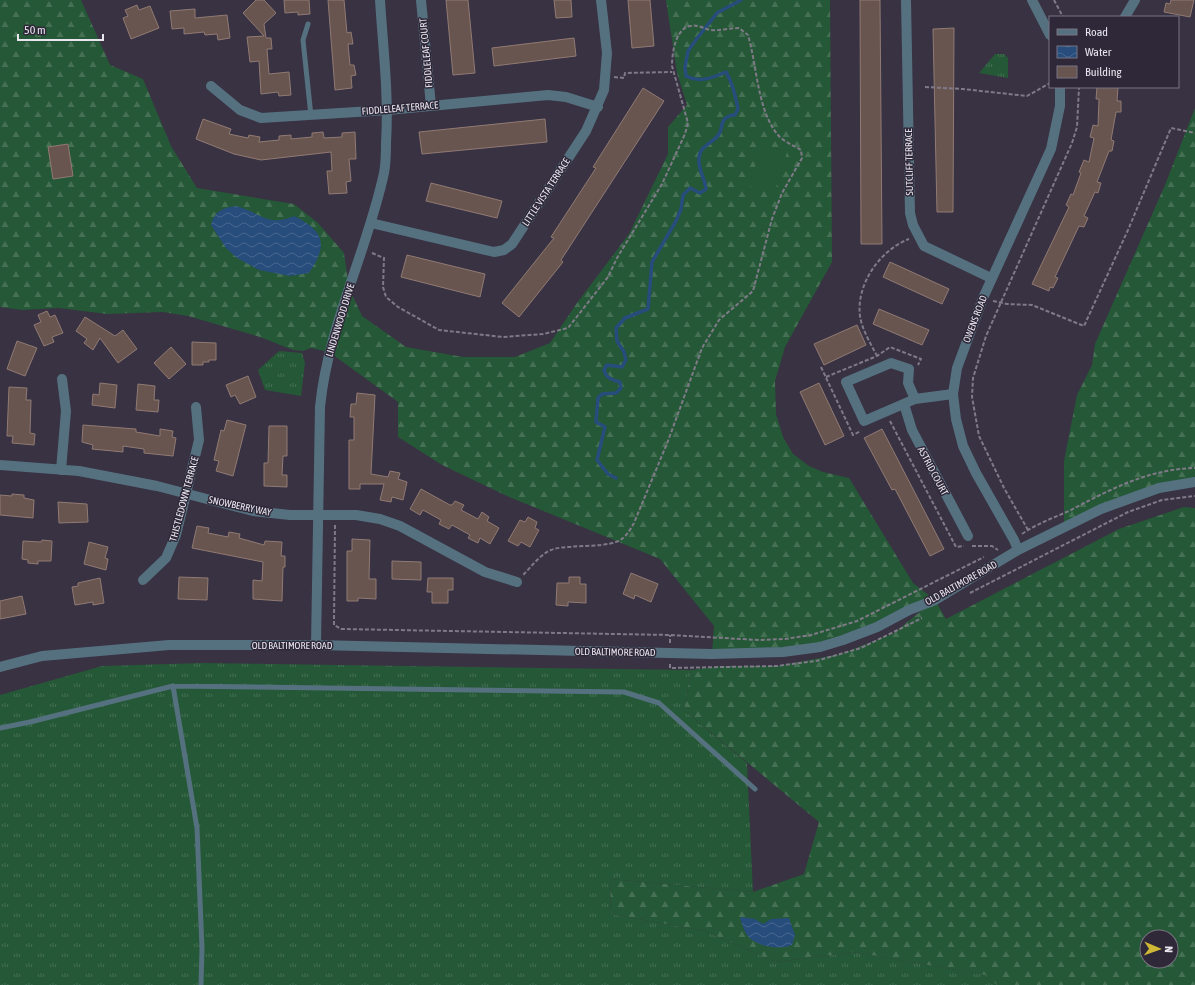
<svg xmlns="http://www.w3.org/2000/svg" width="1195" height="985" viewBox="0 0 1195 985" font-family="'Asap Condensed',sans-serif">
<defs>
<pattern id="grass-tufts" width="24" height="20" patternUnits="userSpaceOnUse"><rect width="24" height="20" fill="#255836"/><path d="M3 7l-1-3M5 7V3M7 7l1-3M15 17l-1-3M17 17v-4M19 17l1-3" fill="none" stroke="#457053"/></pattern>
<pattern id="forest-firs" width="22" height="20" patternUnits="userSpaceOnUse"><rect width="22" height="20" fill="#255836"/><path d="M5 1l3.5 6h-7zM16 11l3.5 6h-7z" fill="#457053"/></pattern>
<pattern id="water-waves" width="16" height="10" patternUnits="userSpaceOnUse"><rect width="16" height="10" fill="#274d7c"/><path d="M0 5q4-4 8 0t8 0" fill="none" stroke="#46678f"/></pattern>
</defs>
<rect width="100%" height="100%" fill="#383242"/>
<path fill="url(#grass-tufts)" d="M995,54H1004L1008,58V78L979,73Z
M279,351L302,353L305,363L301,396L265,390L258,370Z
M202,663L691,670L684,710L747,763L753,892L610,879L611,914L705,931L776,962L854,952L986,975L997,985H0V695L102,666Z"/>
<path fill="url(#forest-firs)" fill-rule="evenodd" d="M0,0H81L110,65L143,79L171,146L197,188L294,204L318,223L344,253L349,288L362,316L406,347L463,357H515L550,343L577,303L629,234L668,154V127L687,105L677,73L666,0H830L832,262L785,347L775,381L776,414L783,437L793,454L809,466L823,472L849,478L913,583L935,600L946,619L1119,529L1184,507L1195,508V985H997L985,975L854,952L776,962L705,931L611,914L610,879L753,892L804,874L819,822L684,710L691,670L721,666H777L841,654L894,633L933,601L820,647L712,654L714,626L660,559L507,496L442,465L398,437V402L329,352L311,348L303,351L293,350L260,337L188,316L163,312L107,314L59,308L22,310L0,307ZM1147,937H1171V961H1147Z
M1195,108V478L1159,488L1064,528V461L1077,395L1092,365L1095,344L1165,185Z"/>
<path fill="#255836" d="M762,144L787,152L774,194L749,186Z"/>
<path fill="url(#water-waves)" d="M236,206C260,212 268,228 294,216C325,231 328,245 309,273L290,276L259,270L237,258L226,248L211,225C215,211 222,208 236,206Z
M740,917L755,919L763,924L771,919L789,918L795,935L792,945C781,950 762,947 752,940C745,935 742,925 740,917Z"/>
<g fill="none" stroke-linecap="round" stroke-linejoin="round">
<path stroke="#274d7c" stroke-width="3.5" d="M616,478L608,474L597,460L605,427L596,422L598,398L602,394L616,393L621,388L620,382C612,380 606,378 604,370L607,365L622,367L626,360L624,352L617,341L616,328L625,318L648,309L652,262L676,221L681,209L683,195L690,188L700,193L706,189C705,179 698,169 699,159C699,145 713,144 719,134C722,130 721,123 724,120C727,116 731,115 735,115L738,109C736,98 732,82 726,72C712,78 700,83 686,76L685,67L688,51L698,37L717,13L741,0"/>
</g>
<path fill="#69554f" stroke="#907a74" d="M256,0H264L276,13L264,24L266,38H271L272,49H267L269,74L289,72L291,95L279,96L278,92L261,94L259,61L250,62L247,37L264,36L243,13Z
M284,0H309L310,14L298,15V12L285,13Z
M328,0H344L347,33L351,32L353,44H348L350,65H354L356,75L351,76L352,88L335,90Z
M446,0H468L475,73L453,75Z
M554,0H571L572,17L556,18Z
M628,0H650L654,46L632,48Z
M860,0H880L882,244H861Z
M1171,0H1194L1190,17L1164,12L1166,3L1170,4Z
M137,5L139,10L150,6L159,28L131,39L123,18L128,16L125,10Z
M195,9V18L227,15L230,38L218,40L217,34L205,35L204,32L184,34V28L172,29L170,11Z
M954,28L953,212H937L933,29Z
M574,38L576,56L494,66L492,48Z
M1097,87H1118L1117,101H1121V112H1116L1111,140L1114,141L1112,151H1109L1097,182L1101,183L1098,193L1095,192L1084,216L1088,218L1084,227L1079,226L1055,277L1058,278L1053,288L1050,287L1049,291L1032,284L1069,207L1066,205L1071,194L1073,195L1081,173L1079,172L1084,160L1089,162L1094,138L1090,137L1093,125L1098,126L1099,99H1096Z
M643,88L664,101L561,260L563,262L519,317L502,303L554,238L551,237L596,168L593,167Z
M203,119L231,129L229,134L248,138L249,135L260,137L259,142L279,140V136L291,135V139L312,137V133L323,132L324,138L342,137V133L355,132L356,159H349L351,181L346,182L347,193L329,194L327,171H332L331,152L261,160L234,154L196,139Z
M545,119L547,142L422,154L419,132Z
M68,144L73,176L53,179L48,147Z
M431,183L502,201L497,218L426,201Z
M407,255L485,274L480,297L401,277Z
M890,262L949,289L942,304L883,277Z
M879,309L929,330L922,345L873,324Z
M47,311L50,317L55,315L63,333L52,337L54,342L44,346L34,325L41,322L38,315Z
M85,317L115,336L123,330L137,349L118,363L100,338L93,350L84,343L87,339L76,331Z
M857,325L866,345L824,365L814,344Z
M17,341L37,348L25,376L7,369Z
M192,342L216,343V360H209V362H203V365H192Z
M171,347L186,364L169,379L154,363Z
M248,376L256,397L240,404L235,395L231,397L226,385Z
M100,383L117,385L115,408L92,405L93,394L99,395Z
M819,383L844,436L825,445L800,392Z
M138,384L155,386L154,400H159L158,412L136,410Z
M9,387L27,388L26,400H31L30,433L35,434L34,445L12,443L13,436H7Z
M357,393L375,395L371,474L388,477L390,471L400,473L398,479L407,482L403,500L392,497L391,502L380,500L384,484H360V489H349V440H354V417H350L351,404H356Z
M227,420L246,425L233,476L216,471L219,461L214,460L221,430L224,431Z
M83,425L136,429V432L160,436V429L173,431L172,437L176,438L173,456L144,453V449L123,446V452L92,449L93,445L82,442Z
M269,426H287V456H283L282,475H287V487L264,486V463H268Z
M882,429L944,549L930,556L895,489L892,490L864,438Z
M421,489L450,505H452L455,501L464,505L461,510L478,519L482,512L489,517L487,521L499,528L490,544L480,538L478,543L468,538L470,535L452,525L449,529L439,524L441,520L423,510L420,515L410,509Z
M12,494L24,495V498L34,500L33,518L0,515V495L12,496Z
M58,502L87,504L88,522L59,523Z
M528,517L537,522L535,528L539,530L530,547L521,542L518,546L508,541L520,520L525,522Z
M197,526L209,528L208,533L228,537L229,532L240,534L239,538L264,545L265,541L282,542L281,556H285V567H283L282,601L253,599V580L262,581L263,562L192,548Z
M352,539L370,540L369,579H376V599L358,598V601H347V551H352Z
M42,540L52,541L51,561H38V564L28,563V560L22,559L23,541L41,542Z
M89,542L108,547L105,558L108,559L106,570L84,564Z
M392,561L421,562V580L392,579Z
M631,573L658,584L651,602L635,595L634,599L623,594Z
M179,577L208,578L207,600L178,599Z
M569,577H580V584H586V603L568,602V606L556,605L557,583H569Z
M100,578L104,603L93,605V602L75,605L72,587L78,586V583Z
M428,578H453V590H448V603H432V592H427Z
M22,596L26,614L0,619V601Z"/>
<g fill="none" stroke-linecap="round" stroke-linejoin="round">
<path stroke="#7f7a88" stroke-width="2" stroke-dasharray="4 2" stroke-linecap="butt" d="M1054,0L1063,17
M614,77L624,78L625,73L672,72
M925,87L963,89L1027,96L1050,83
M372,253L384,258L383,287L386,297L398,307L439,330L503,337L543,334L568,328L608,277L617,258L662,184L685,134L688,123L672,66C672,54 675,29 690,26C698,24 704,29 711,30C720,31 730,28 739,28L748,35C757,65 757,110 778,135C783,141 794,146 801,150L802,158L782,193L772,219L753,291L719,320L702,348L668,441L634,523C631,528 628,534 623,538C611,549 572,544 554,549C542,552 532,566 523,575
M993,301L1007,304L1032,305L1084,326L1128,230L1171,128L1195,133
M877,356C871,344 862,330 860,316C856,284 880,250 909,239
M821,367L853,435L861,431
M826,377L877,356L890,347L921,359L918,365
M890,421L956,547L964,546
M335,525L334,621V625L341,629L670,635L759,640L785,639L811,635L857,621L984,557
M1028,530L1004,488L979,436L972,397L973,378L986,336L1072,143L1077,127L1079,87
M1022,534C1036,524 1053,518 1069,511C1109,490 1148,469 1195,468
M972,546H992L998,550
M970,593L1128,512L1162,500L1195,496
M670,643V635
M670,664V668L777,666L816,661L861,648L922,618"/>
<path stroke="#557180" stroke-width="5" d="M308,24L303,40L311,116
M173,686L197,828L202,948L201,985
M0,728L30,722L173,686L624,692L659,703L755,789"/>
<path stroke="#557180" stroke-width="10" d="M421,0L431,106
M906,0L910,213L913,225L924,246L991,278
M1125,17L1135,0
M211,86L240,110L261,118L388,110L548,95L566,97L598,107
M371,223L494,252L504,250L512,244L586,131L604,90L607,53L601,0
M915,399L908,383L909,369L891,363L846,382L864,421L915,399L953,394
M904,404L912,430L968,536
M0,465L79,471L157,486L253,511L290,515H356L380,519L400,526L485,572L517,582
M61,470L66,411L62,379
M143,580L166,558L176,535L199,440L196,407
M316,645L320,407C328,326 367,252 384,173C386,163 386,152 386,143C389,95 383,48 380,0"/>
<path stroke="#557180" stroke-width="10" d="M1032,0L1050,35
M1018,550L1014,540L976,473L963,446L956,419L953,394L957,368L983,298L1051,149L1060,106V87
M0,667L42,656L169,645H316L712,654L783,652L820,647L843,640L877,627L909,610L935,600L1018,550L1101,509L1159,488L1195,482"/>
</g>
<g text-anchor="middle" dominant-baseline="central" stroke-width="3" stroke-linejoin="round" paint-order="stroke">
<g font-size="10" fill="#e9e6f0" stroke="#2e2838">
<text transform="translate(426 53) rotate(-95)">FIDDLELEAF COURT</text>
<text transform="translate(400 108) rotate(-5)">FIDDLELEAF TERRACE</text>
<text transform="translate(909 162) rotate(-91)">SUTCLIFF TERRACE</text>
<text transform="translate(546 192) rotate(-57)">LITTLE VISTA TERRACE</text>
<text transform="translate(975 319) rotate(-69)">OWENS ROAD</text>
<text transform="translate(340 320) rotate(-73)">LINDENWOOD DRIVE</text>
<text transform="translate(933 471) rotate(62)">ASTRID COURT</text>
<text transform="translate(184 499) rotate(-75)">THISTLEDOWN TERRACE</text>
<text transform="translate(240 506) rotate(12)">SNOWBERRY WAY</text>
<text transform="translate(961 583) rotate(-29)">OLD BALTIMORE ROAD</text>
<text x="292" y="645">OLD BALTIMORE ROAD</text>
<text transform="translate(615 652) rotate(1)">OLD BALTIMORE ROAD</text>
</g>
</g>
<rect x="1049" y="16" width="130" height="72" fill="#2e2838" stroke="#797482"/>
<rect x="1057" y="29" width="20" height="6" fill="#557180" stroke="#797482"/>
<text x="1085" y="36" font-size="12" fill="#e9e6f0">Road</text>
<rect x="1057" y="46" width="20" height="12" fill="url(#water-waves)" stroke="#797482"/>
<text x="1085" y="56" font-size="12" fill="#e9e6f0">Water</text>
<rect x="1057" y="66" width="20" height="12" fill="#69554f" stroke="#797482"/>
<text x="1085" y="76" font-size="12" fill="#e9e6f0">Building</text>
<g transform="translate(1159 949) rotate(92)"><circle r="19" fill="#2e2838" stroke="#797482"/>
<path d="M0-3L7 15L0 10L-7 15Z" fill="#d0b837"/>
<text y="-6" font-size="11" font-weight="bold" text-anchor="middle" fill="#e9e6f0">N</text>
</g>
<path d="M18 34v6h85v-6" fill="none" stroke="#e9e6f0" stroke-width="2"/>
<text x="24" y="34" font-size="12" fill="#e9e6f0" stroke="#2e2838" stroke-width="3" paint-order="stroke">50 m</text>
</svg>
